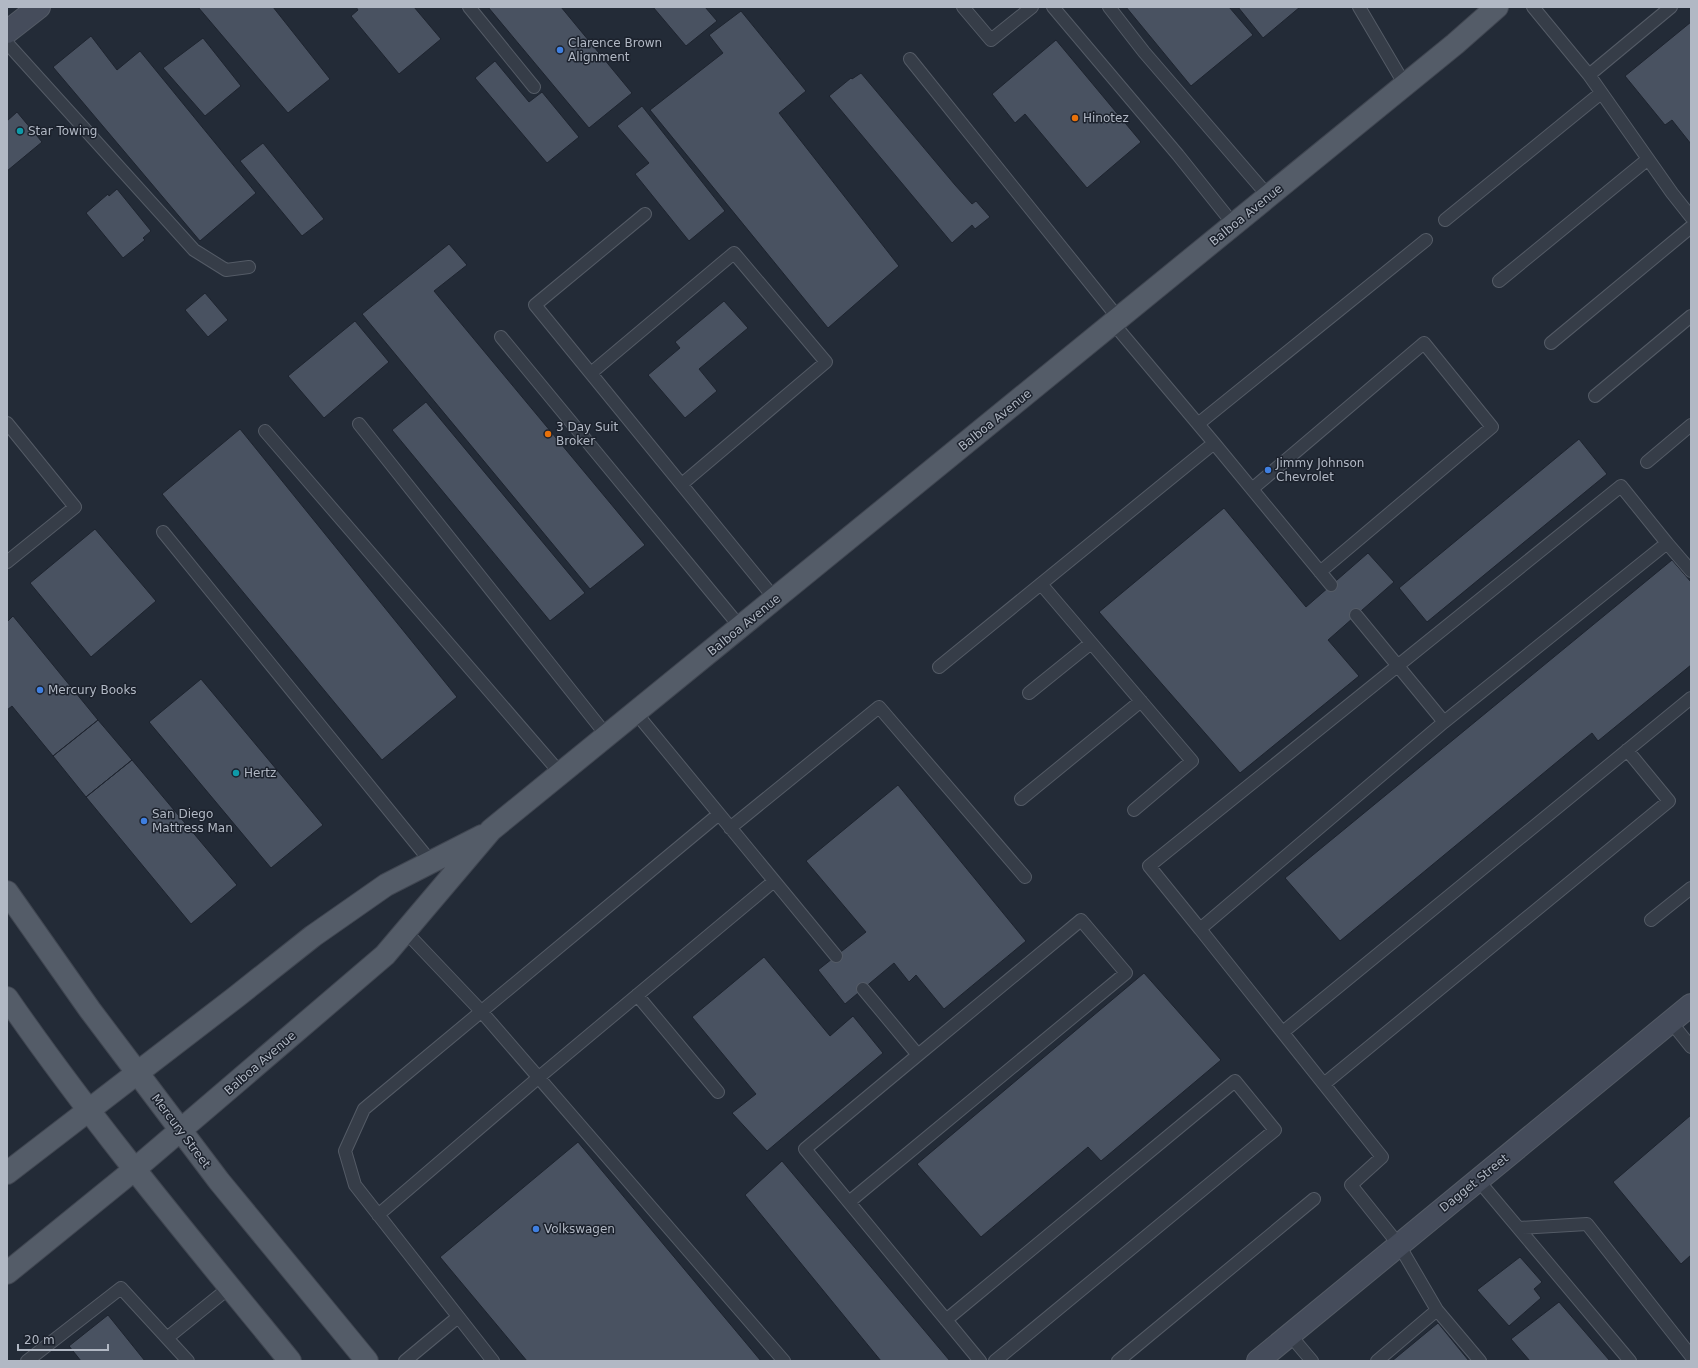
<svg xmlns="http://www.w3.org/2000/svg" width="1698" height="1368" viewBox="0 0 1698 1368" font-family="'DejaVu Sans',sans-serif">
<rect width="100%" height="100%" fill="#232b37"/>
<path fill="#495261" stroke="#1e242f" d="M198,7H273L330,79L288,113Z
M356,7H414L441,39L399,74L351,16L358,10Z
M488,7H561L632,93L589,128Z
M653,7H705L717,21L686,46Z
M1126,7H1229L1253,35L1191,86Z
M1238,7H1300L1263,38Z
M741,11L806,91L779,113L899,266L828,328L650,110L723,53L709,35Z
M1691,22V144L1672,120L1665,125L1625,76Z
M91,36L117,70L140,51L256,193L200,241L53,67Z
M203,38L241,86L205,116L163,68Z
M1056,40L1141,142L1087,188L1025,114L1015,123L992,94Z
M495,61L529,102L542,92L579,137L547,163L475,78Z
M861,73L955,185L972,204L976,201L990,217L975,229L972,225L952,243L829,96L851,78L852,79Z
M642,106L725,211L689,241L635,174L649,163L617,126Z
M17,112L42,142L7,171V121Z
M263,143L324,219L302,236L240,161Z
M117,189L151,231L143,238L145,240L123,258L86,213L108,194L109,196Z
M449,244L467,265L434,291L645,545L590,589L362,314Z
M205,293L228,320L208,337L185,310Z
M724,301L748,328L699,369L717,391L685,418L648,375L680,348L675,342Z
M355,321L389,362L324,418L288,376Z
M426,402L585,593L550,621L392,430Z
M240,429L457,697L382,760L162,494Z
M1579,439L1607,474L1427,622L1399,588Z
M1224,508L1306,607L1368,553L1394,582L1328,640L1359,676L1240,773L1099,612Z
M95,529L156,601L91,657L30,583Z
M1672,560L1691,582V665L1598,741L1592,733L1340,941L1285,878Z
M13,616L98,720L53,756L12,706L7,710V622Z
M201,679L323,825L271,868L149,722Z
M98,720L132,760L86,797L53,756Z
M132,760L237,885L191,924L86,797Z
M898,785L1026,941L944,1009L916,975L909,982L894,963L845,1004L818,970L866,932L806,861Z
M764,957L830,1036L853,1016L883,1053L767,1151L732,1113L756,1094L692,1017Z
M1144,973L1221,1060L1101,1161L1088,1147L981,1237L917,1164Z
M1691,1115V1255L1681,1264L1613,1182Z
M578,1142L761,1361H527L440,1257Z
M782,1161L950,1361H881L745,1195Z
M1520,1257L1542,1282L1534,1289L1541,1298L1509,1326L1477,1290Z
M1559,1302L1610,1361H1530L1511,1339Z
M108,1315L145,1361H81L69,1346Z
M1438,1323L1469,1361H1392Z"/>
<g fill="none" stroke-linecap="round" stroke-linejoin="round">
<g stroke="#545b66" stroke-width="14">
<path id="lane" d="M469,7L534,87
M963,7L991,40L1032,7
M1053,7L1178,155L1234,225
M1109,7L1144,52L1269,197
M1359,7L1405,85
M1533,7L1589,75L1672,193L1691,217
M7,43L194,250L226,270L249,267
M910,59L1119,319
M1589,75L1671,7
M645,214L535,305L775,599
M1445,220L1601,93
M1499,281L1648,159
M501,337L741,628
M1551,343L1691,227
M591,373L734,253L826,362L682,484
M1595,396L1691,316
M7,423L75,507L7,562
M359,424L607,736
M1198,424L1426,240
M265,431L561,774
M1214,443L1331,585
M1647,462L1691,425
M1252,489L1424,343L1492,427L1320,572
M163,532L431,862
M1667,543L1691,571
M1041,584L1192,761L1134,810
M1356,615L1444,722L1200,929L1382,1157L1351,1185L1399,1245L1437,1310L1480,1361
M939,667L1214,443L1113,323
M1029,693L1091,643
M636,713L836,956
M1021,799L1141,701
M730,828L879,707L1025,877
M1651,920L1691,888
M1200,929L1149,866L1621,486L1667,543L1444,722
M405,931L481,1011L784,1361
M863,989L918,1055L805,1149L980,1361
M637,995L718,1092
M1671,1022L1691,1047
M1283,1032L1691,698
M1324,1084L1669,801L1627,750
M1478,1180L1630,1361
M849,1202L1126,973L1081,920L918,1055
M378,1215L538,1078L774,881
M1519,1228L1587,1224L1691,1356
M946,1320L1235,1081L1275,1130L995,1361
M1290,1335L1312,1361
M167,1338L230,1287
M27,1361L121,1288L188,1361
M405,1361L458,1317
M493,1361L355,1185L345,1151L364,1109L719,814
M1118,1361L1314,1199
M1377,1361L1437,1310"/>
</g>
<g stroke="#545b66" stroke-width="24">
<path id="secondary" d="M7,32L39,7
M1258,1361L1691,1005"/>
</g>
<g stroke="#404651" stroke-width="24">
<path id="primary" d="M7,892L90,1010L219,1181L367,1361
M7,998C94,1124 193,1242 290,1361
M7,1173L236,997L313,936L386,885L482,836
M7,1273L135,1169L385,955L491,830L1455,44L1497,7"/>
</g>
<use href="#lane" stroke="#363d48" stroke-width="12"/>
<use href="#secondary" stroke="#454c5b" stroke-width="22"/>
<use href="#primary" stroke="#545c68" stroke-width="22"/>
</g>
<g fill="#3f7fe0" stroke="#1c222d" stroke-width="1.5">
<circle cx="560" cy="50" r="4"/>
<circle cx="1268" cy="470" r="4"/>
<circle cx="40" cy="690" r="4"/>
<circle cx="144" cy="821" r="4"/>
<circle cx="536" cy="1229" r="4"/>
</g>
<g fill="#e8710a" stroke="#1c222d" stroke-width="1.5">
<circle cx="1075" cy="118" r="4"/>
<circle cx="548" cy="434" r="4"/>
</g>
<g fill="#0f9aa8" stroke="#1c222d" stroke-width="1.5">
<circle cx="20" cy="131" r="4"/>
<circle cx="236" cy="773" r="4"/>
</g>
<g text-anchor="middle" dominant-baseline="central" stroke-width="3" stroke-linejoin="round" paint-order="stroke">
<g font-size="12" fill="#b1b8c4" stroke="#1c222d" text-anchor="start">
<text x="568" y="43">Clarence Brown<tspan x="568" dy="14">Alignment</tspan></text>
<text x="1083" y="118">Hinotez</text>
<text x="28" y="131">Star Towing</text>
<text x="556" y="427">3 Day Suit<tspan x="556" dy="14">Broker</tspan></text>
<text x="1276" y="463">Jimmy Johnson<tspan x="1276" dy="14">Chevrolet</tspan></text>
<text x="48" y="690">Mercury Books</text>
<text x="244" y="773">Hertz</text>
<text x="152" y="814">San Diego<tspan x="152" dy="14">Mattress Man</tspan></text>
<text x="544" y="1229">Volkswagen</text>
</g>
<g font-size="12" fill="#b1b8c4" stroke="#1c222d">
<text transform="translate(1246 215) rotate(-39)">Balboa Avenue</text>
<text transform="translate(995 420) rotate(-39)">Balboa Avenue</text>
<text transform="translate(744 625) rotate(-39)">Balboa Avenue</text>
<text transform="translate(260 1063) rotate(-41)">Balboa Avenue</text>
<text transform="translate(181 1131) rotate(53)">Mercury Street</text>
<text transform="translate(1474 1183) rotate(-39)">Dagget Street</text>
</g>
</g>
<rect width="1698" height="1368" fill="none" stroke="#b1b8c4" stroke-width="16"/>
<path d="M18 1344v6h90v-6" fill="none" stroke="#b1b8c4" stroke-width="2"/>
<text x="24" y="1344" font-size="12" fill="#b1b8c4" stroke="#1c222d" stroke-width="3" paint-order="stroke">20 m</text>
</svg>
